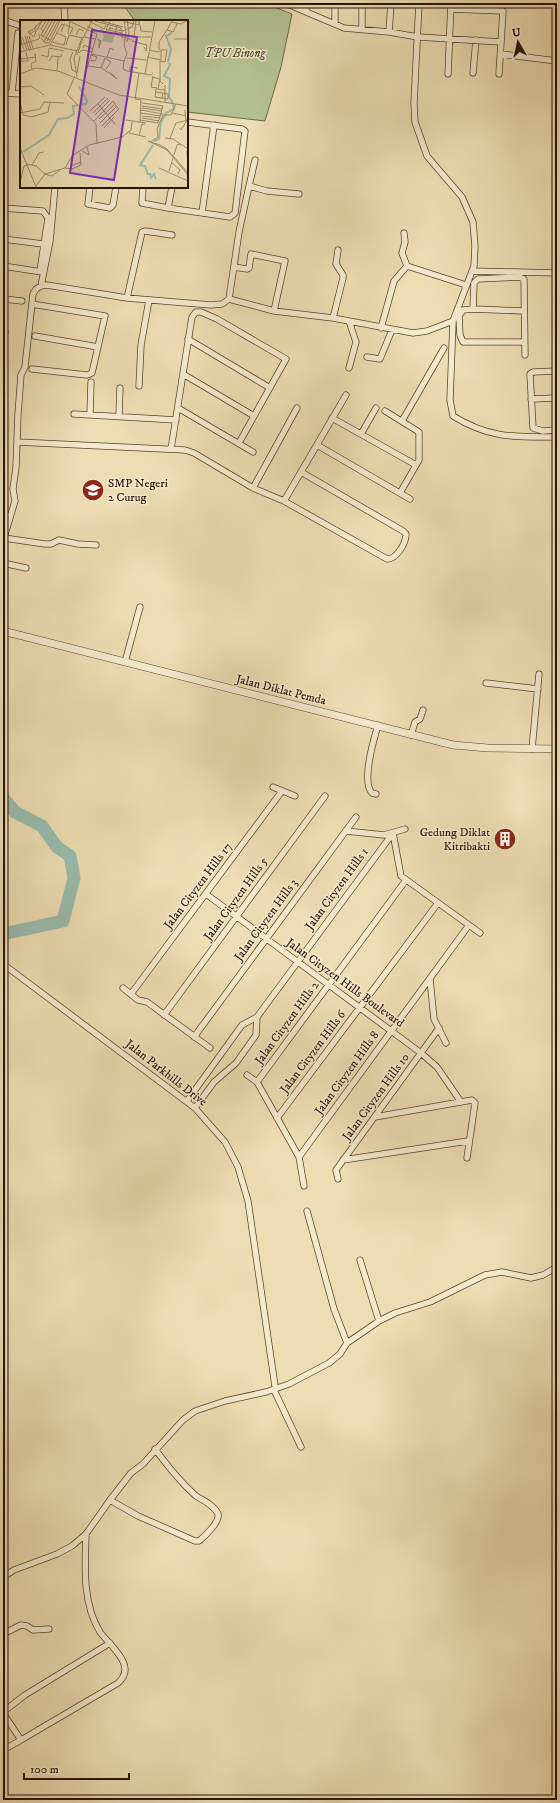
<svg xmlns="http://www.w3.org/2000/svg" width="560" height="1803" viewBox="0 0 560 1803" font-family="'IM FELL DW Pica',serif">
<rect width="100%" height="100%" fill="#edddb2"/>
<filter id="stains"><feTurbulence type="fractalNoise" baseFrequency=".005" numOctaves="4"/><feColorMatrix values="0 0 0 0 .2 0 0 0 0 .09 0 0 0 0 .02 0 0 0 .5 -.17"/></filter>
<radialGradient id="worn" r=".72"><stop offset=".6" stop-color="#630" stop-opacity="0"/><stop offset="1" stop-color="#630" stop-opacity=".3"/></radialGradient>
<path fill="#b4c28f" stroke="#6e6948" d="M122,3H246L274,7L292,14L281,67L265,121L187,112V21H135Z"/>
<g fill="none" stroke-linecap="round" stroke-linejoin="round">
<path stroke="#99bbae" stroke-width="13" d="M3,798L15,812L42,826L57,847L70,856L74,878L63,921L3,934"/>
<g stroke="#58432c" stroke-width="7">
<path id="minor" d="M64,3L65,21
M285,3L344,28L389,32L418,37L501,42
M451,9L503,11L499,74
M306,11V3
M3,20L21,26
M335,24V3
M362,29V3
M389,32L391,3
M501,54L557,61
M473,73L476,40
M448,74L451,3
M3,93L21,94
M12,93L18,33
M249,186L255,160
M90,187L88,204L110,208L113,205L116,187
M143,187L142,203L168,208
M172,187L168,208L230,217L235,213L245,131L242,129L187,122
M3,208L43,211L48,218L40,271
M202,213L214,125
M3,239L43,244
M3,266L42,272
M407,266L466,285
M234,267L247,269L249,268L251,254L285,261L274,311
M472,271L557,273
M41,286L47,285L127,298L211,305L222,304L229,299L274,311L333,318L413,333L427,331L453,321L474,266L475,246L473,222L462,197L427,156L415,122L414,103L419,3
M127,298L142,232L145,231L172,235
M3,299L22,301
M229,299L239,232L249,186L267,191L299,194
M32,304L105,316L92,373L87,375L32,369
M473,309L524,311
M333,318L343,278V275L336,264L338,250
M349,321L356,342L349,368
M453,321L450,400L453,416C490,439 516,437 557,437
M381,328L394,281L407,266L402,253L405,242L404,233
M3,331L5,332
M35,336L98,347
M188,339L270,388
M524,342H463L460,335L459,316L463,310L473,309L474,283L478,279L519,277L524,279L525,355
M367,357L380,359L392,330
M557,371L533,372L530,374L533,428L543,431L557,430
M183,374L254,416
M139,386L141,345L149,300
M531,399L557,398
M178,408L253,452
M385,411L419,432V460L400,493
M74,414L176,420
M90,415L91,382
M119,416L120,388
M332,418L416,465
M402,421L444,348
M361,434L376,408
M17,442L185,450L194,453L253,488L284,501L387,559C397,559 406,543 406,534L403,531L301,472
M317,445L410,499
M171,449L192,317L196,312H201L217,319L286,359L239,443
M253,488L297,408
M284,501L346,395
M3,514L9,516
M4,538L45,544H51L59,540L78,544L96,545
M3,541L15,501L13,489L16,467L18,414L21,375L25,367L33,294L36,289L41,286L50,241L55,187
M3,563L26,568
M125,662L140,607
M486,683L538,689
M411,735L415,722L420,719L423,710
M532,749L539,674
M273,787L295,796
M376,794L372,793C361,781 374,739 378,725
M346,831L384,835L405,829
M393,833L401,876L480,933
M206,894L421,1053L437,1067L461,1102
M3,964L195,1108L225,1142L238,1167L248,1201L275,1386
M430,979L434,1019L446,1043
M123,988L138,1000L147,1002L210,1048
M131,994L282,791
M164,1015L325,796
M194,1037L356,817
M247,1075L257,1082L299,1157L304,1186
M257,1082L406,880
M187,1101L242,1025L257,1017L393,833
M195,1108L214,1082L236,1063L256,1035L257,1017
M375,1117L472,1100L475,1103L467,1158
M277,1118L438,903
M299,1157L469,925
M343,1160L468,1141
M338,1179L336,1170L439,1028
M307,1211L334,1309L347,1343
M360,1260L379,1321
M274,1390L301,1447
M110,1500L138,1516L195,1541H199C205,1536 220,1522 218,1514C215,1506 203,1500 196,1496C180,1482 168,1466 155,1449
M3,1577L14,1570L57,1554L72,1546L86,1534L110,1500L131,1473L143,1464L183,1420L195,1411L225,1401L266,1392L289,1384L329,1363L340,1354L347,1343L379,1321L395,1313L430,1302L485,1275L502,1272L531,1278L543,1275L557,1267
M3,1634L21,1625L27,1626L33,1630L49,1629
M3,1712L25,1695L110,1643
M3,1713L21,1740L3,1750
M21,1740L118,1683C138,1666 110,1646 100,1632C82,1603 85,1566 86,1534"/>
</g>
<g stroke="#58432c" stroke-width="8">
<path id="tertiary" d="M3,631L453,745L488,748L557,749"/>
</g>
<use href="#minor" stroke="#f3e9cd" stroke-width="5.5"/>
<use href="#tertiary" stroke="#f3e9cd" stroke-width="7"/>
</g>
<defs>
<g id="school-disc" transform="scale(1.15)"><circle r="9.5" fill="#8f2418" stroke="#f3e9cd"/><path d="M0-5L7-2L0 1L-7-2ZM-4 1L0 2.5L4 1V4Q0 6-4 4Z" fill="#fff"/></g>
<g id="building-disc" transform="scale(1.15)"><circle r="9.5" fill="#8f2418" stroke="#f3e9cd"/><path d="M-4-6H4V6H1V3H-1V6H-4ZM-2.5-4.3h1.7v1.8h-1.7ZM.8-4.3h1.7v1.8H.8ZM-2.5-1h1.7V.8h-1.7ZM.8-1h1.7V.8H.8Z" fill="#fff"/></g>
</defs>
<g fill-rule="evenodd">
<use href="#school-disc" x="93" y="490"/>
<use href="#building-disc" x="505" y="839"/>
</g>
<g text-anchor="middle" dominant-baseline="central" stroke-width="3" stroke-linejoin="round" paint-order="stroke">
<g font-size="12" font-style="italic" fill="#584e32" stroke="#f3e9cd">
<text x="235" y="53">TPU Binong</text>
</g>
<g font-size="12" fill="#271000" stroke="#f3e9cd" text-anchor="start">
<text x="108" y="483">SMP Negeri<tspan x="108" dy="14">2 Curug</tspan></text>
<text x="490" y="832" text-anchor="end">Gedung Diklat<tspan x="490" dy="14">Kitribakti</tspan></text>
</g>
<g font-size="12" fill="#271000" stroke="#f3e9cd">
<text transform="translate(281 690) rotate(14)">Jalan Diklat Pemda</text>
<text transform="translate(198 886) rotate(-53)">Jalan Cityzen Hills 17</text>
<text transform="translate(337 889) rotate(-54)">Jalan Cityzen Hills 1</text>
<text transform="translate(236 899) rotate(-54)">Jalan Cityzen Hills 5</text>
<text transform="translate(266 920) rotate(-54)">Jalan Cityzen Hills 3</text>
<text transform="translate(345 983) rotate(36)">Jalan Cityzen Hills Boulevard</text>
<text transform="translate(287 1023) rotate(-54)">Jalan Cityzen Hills 2</text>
<text transform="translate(313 1052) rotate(-53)">Jalan Cityzen Hills 6</text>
<text transform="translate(166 1073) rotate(38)">Jalan Parkhills Drive</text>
<text transform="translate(347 1073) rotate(-54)">Jalan Cityzen Hills 8</text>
<text transform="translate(376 1097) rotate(-54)">Jalan Cityzen Hills 10</text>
</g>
</g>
<g transform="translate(20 20)">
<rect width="168" height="168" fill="#edddb2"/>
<path d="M80,9L95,15L92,23L82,21L84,16Z" fill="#b4c28f"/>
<path fill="none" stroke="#99bbae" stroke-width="2" d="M148,42L151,29L146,16L152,13M149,43L150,45L144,56L150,59L149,77L153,83M59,66L67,81L66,84L59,85M134,121L139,119L141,102L146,93L154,89L153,84M133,125L120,145L125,146L128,154H130L131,158L134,154L136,159M3,132L29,115L38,99L47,98L54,94L53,86L58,85"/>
<path fill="none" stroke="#9e8b6b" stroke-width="1" d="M29,1L21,15L30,20M49,1L66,9M69,1L84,9L86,5M75,1L101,8L103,18M81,1L103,7M107,1L109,12L107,22M116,1L114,17H131M152,1L147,10L153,12L157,4M105,2L119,5V1M151,2L161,4L166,1M44,4L53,8L50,14M97,5L95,14L112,20M120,5L121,11L132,12M67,6L78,11M90,7L89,10L102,13M16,8L8,12L14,17L16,11M89,8L103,11L112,7L114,1M89,10H86L90,1M23,11L21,9L26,1M9,14L17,10L22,1L15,7L16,9M48,14L50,2M56,15L59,9L64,11M5,16L9,30M7,16L11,29M9,16L13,28M2,17L7,30M23,17L32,1M64,17L76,19M0,18L4,30M21,18L25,23H29L40,1M77,19L81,21L79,28V20M154,19H167M112,21L127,25L126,31L124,27M24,22L35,1M32,22L44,25L46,17L37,13M26,23L38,1M0,25L19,19L20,15H18M30,25L42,4L44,5L41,12M46,25L49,15L63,18L72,1M63,28L64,25L73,29M139,30V22L147,10M0,32L30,25L57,31M53,32L50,39L52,50L56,52M59,33L62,30L73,32M72,34L104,41L107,34L104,25L106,13L104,1M21,35L28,37L29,28L44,31M57,35L63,18M87,37L90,28L94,30M127,37L141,40V30L138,32L129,30M107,38L127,40M0,39L16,37M70,40L75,41L77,37L71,35M0,41H8L6,32M29,41L32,36L41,37L42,34M104,41L103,49L107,51L131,55L133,53M140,41V61L143,64M140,41L145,42L147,30H141M68,46L82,48L97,59L90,52M81,48L85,38L91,42L86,49M12,49L11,44L16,41L15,33M37,51L38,37M110,51V47L118,48M57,53L60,36M119,53L115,79L121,80L120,102M0,54L16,48L38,51L99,75L168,86M125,54L135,1M65,55L77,14L66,9M55,56L47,74L76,104L77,124M133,56L131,67L137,68M57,57L54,38L62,18M132,57L140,59L138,69M0,67L11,66L24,75M135,72L143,73L142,78M143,73L148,74V79L135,77L136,69L145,70M0,81L3,95L12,97L28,92L30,82M145,82V65M78,84L95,104M122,86L142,89M122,88L142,91M121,90L143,94M70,91L85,77M0,93L20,89L24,82L44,83M73,93L88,78M121,93L141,96M153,93L166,96M75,95L90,80M122,96L140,98M122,98L139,101M79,99L94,85M106,100L126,103M120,100L138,103L143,86L122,83M74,101L93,81L99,90M80,103L96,87M82,106L98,90M84,108L94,97M159,108L161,110L166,102L165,90M109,113L126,117M119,116L122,104H125M145,118L153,119L168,129M150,118L156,103L168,100M130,122L138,117L137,109L143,95H151L156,84M0,128L16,167M62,131L69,135L67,127M167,131L168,146M154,135L157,125L161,124M152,143L160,150L158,154M7,144L16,146L25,154M12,145L19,133L24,132M45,148L52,149L51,146L61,142M139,148L168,161M52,149L61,145L60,133M149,151L153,138M168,153L147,129L140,125L128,121L147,130L168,155M24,154L32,156L40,150M0,162L4,146L8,145M16,166L25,154L45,148L52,136L69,125L102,117L111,110L112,102"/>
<path fill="#7b2cbf" fill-opacity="0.15" stroke="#7b2cbf" stroke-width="2" d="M72,10L117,17L94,160L50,153Z"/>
<rect width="168" height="168" fill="none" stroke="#271000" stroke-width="2"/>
</g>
<rect width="560" height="1803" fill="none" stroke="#edddb2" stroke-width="16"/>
<rect x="4" y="4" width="552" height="1795" fill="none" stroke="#271000" stroke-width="2"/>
<rect x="8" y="8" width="544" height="1787" fill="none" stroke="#271000"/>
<g transform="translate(518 42) rotate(351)" stroke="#f3e9cd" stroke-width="3" paint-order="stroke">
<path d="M0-3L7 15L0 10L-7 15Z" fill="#271000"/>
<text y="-6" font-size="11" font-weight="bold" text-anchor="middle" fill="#271000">U</text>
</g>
<path d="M24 1773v6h105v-6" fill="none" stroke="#271000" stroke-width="2"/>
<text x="30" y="1773" font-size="12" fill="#271000" stroke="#f3e9cd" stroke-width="3" paint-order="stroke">100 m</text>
<rect width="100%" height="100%" filter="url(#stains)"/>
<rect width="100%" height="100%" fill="url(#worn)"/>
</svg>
